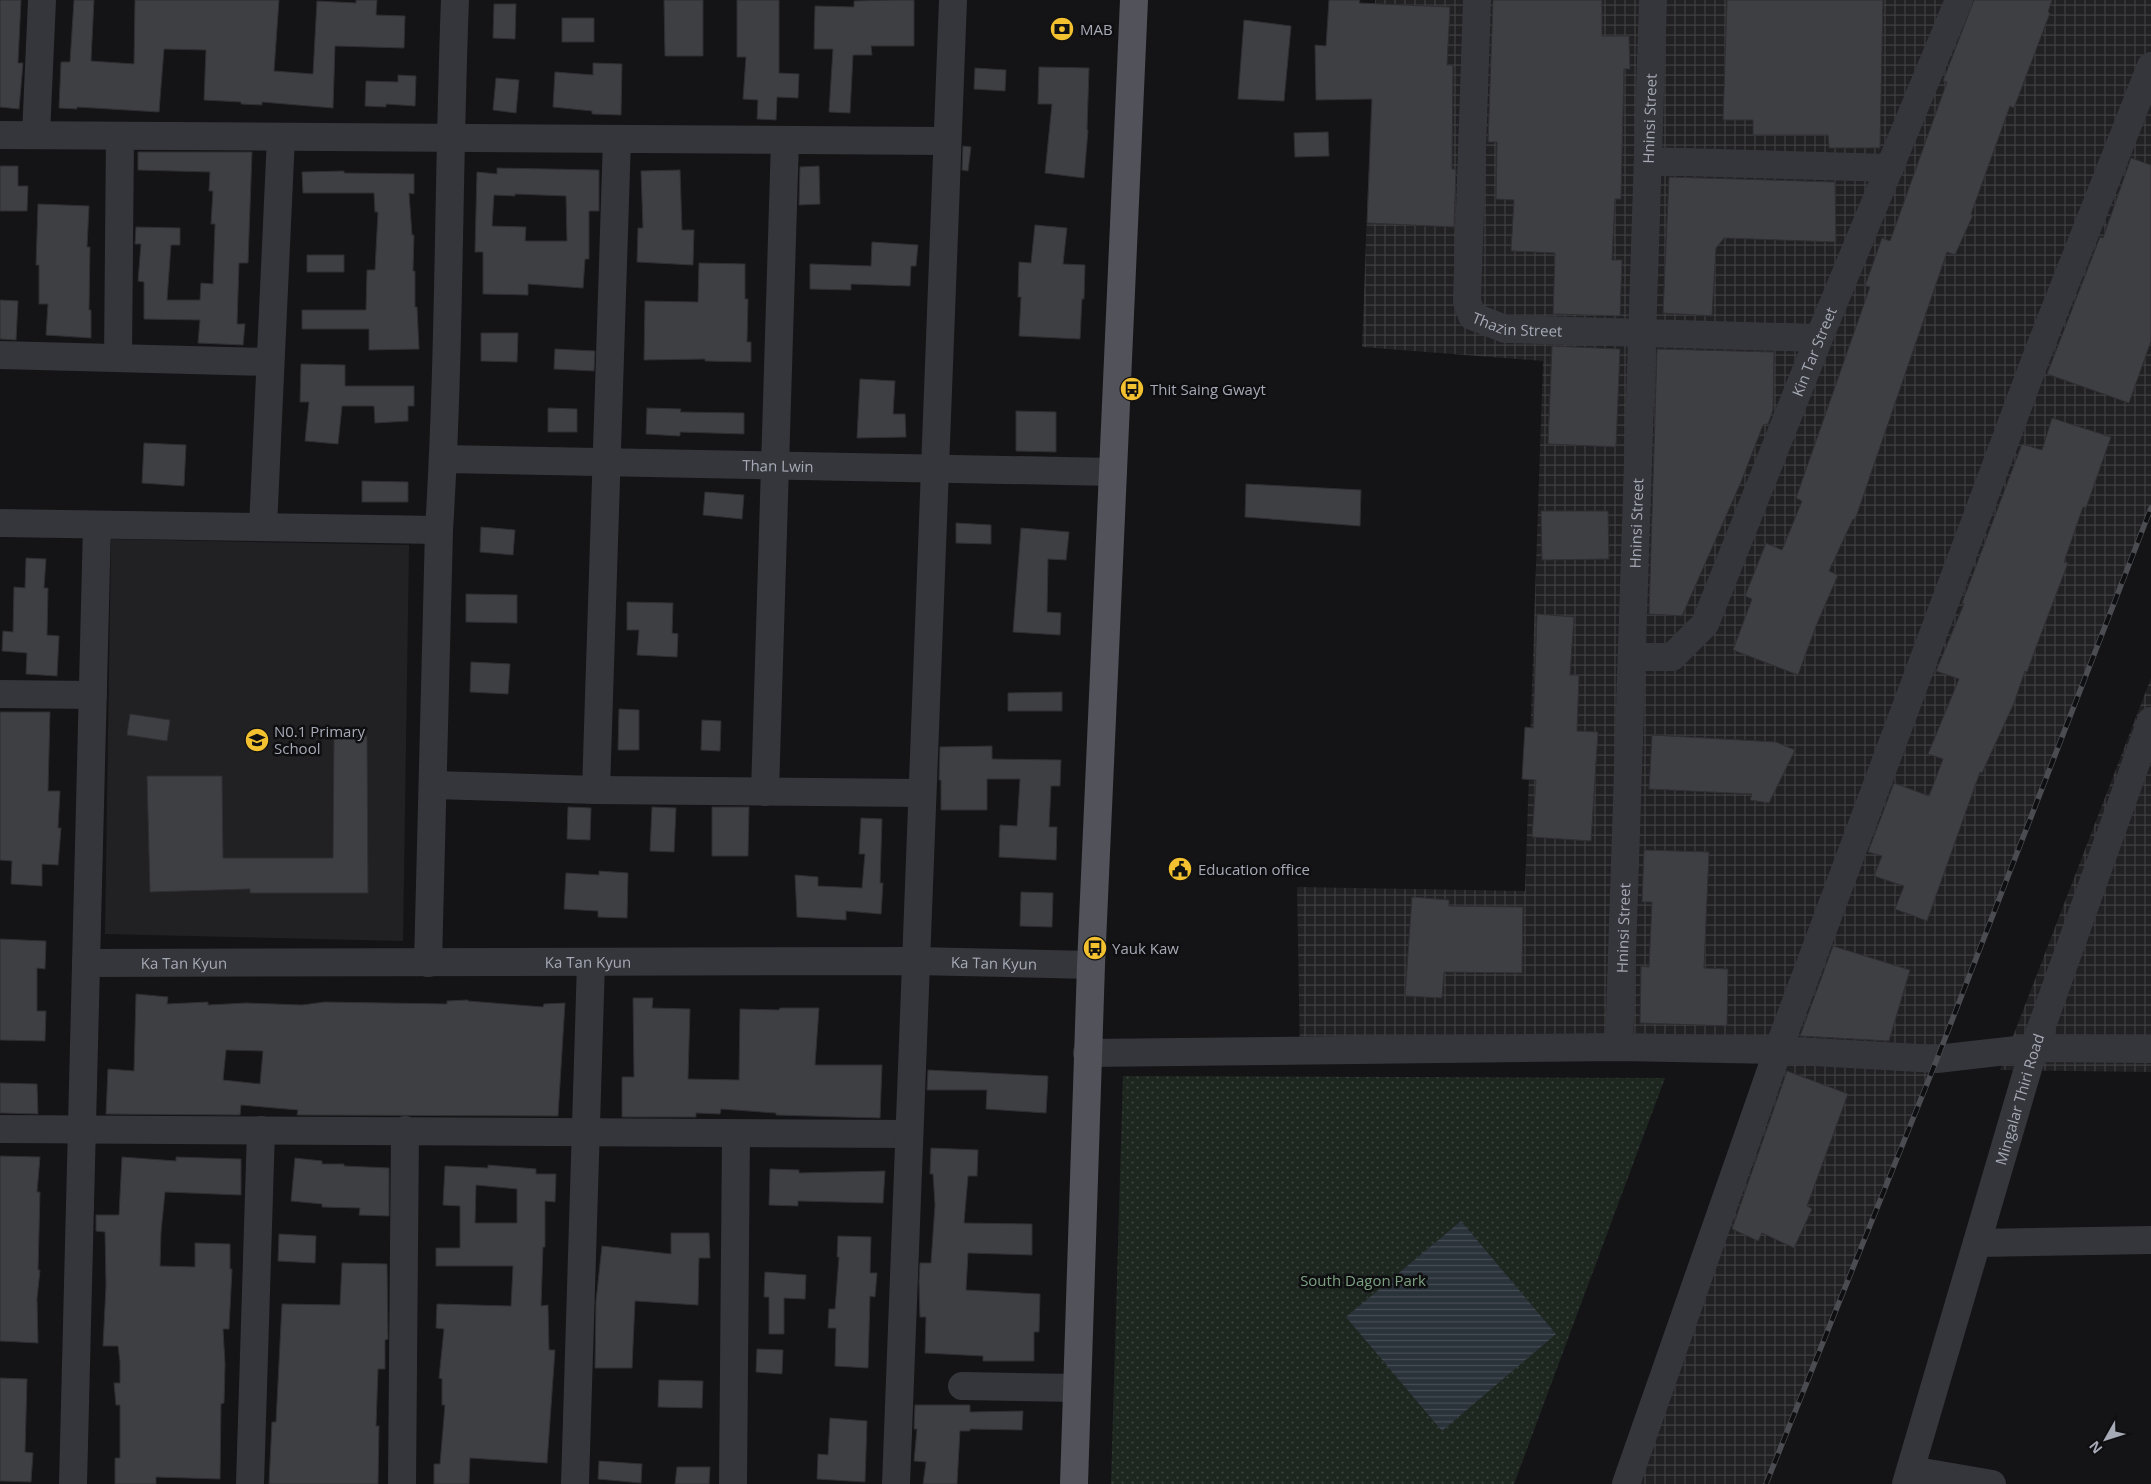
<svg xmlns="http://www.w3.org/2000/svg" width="2151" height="1484" viewBox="0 0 2151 1484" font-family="'Open Sans',sans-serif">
<defs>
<pattern id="industrial-grid" width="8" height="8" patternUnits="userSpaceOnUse" patternTransform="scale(1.25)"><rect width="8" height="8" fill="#212023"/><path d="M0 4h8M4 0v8" fill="none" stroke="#3e3e41"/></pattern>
<pattern id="park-dots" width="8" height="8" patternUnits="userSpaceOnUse" patternTransform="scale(1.25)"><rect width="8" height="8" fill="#1e2620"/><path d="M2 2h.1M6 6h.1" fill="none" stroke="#3c433e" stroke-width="1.8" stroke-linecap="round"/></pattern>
<pattern id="water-rules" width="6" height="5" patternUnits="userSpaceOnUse" patternTransform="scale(1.25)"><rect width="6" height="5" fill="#2a323a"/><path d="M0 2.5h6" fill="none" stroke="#464d54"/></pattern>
</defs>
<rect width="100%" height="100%" fill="#141416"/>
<path fill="#212023" d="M111,539L409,545L403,941L105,934Z"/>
<path fill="url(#industrial-grid)" d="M1375,0H2151V508L2023,837L1766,1484H1626L1778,1050L1300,1054L1297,887L1525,891L1543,361L1362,347Z
M2151,678V1072L2000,1070Z"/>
<path fill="url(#park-dots)" d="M1123,1076L1665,1078L1514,1484H1111Z"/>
<path fill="url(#water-rules)" d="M1461,1221L1556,1334L1442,1431L1346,1317Z"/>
<path fill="#3e3f43" stroke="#2f2e32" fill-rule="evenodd" d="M0,0H21L18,63H23L19,109L0,107Z
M74,0H94L91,61L134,64L135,0H279L274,71L313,74L317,1L356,3V0H377L376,15L405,16L404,48L335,46L333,108L262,102V105L241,104V102L204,100L206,50L164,49L159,112L77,107V109L59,108L61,62H70Z
M664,0H703V56H665Z
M737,0H779V73L799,74L798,98L777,97L776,120L757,119L758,100L743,99L746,57H737Z
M892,0H914V46H871L872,55H853L850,113L829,112L833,49H814L815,6L854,7V1Z
M1329,0H1360L1359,3L1450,7L1447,65H1453L1452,169H1456L1454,227L1367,223L1372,99L1316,100L1315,45L1326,46Z
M1493,0H1602V36H1629L1630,69H1624L1621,199H1615L1612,260H1622L1620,316L1553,314L1555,253L1511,251L1514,200L1496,199L1497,142H1488Z
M1727,0H1883L1880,148H1829L1828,135H1753V120H1723Z
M1974,0H2052L2048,12L2050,13L2014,108L2010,106L1971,214L1973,215L1955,255L1947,252L1855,520L1853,519L1829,571L1838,575L1816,626L1798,675L1733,650L1752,599L1745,596L1766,543L1782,550L1802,501L1796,498L1870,287L1865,286L1882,238L1890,241L1947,82L1943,81Z
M494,4H516L515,39L493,38Z
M562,18H594V42H562Z
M1244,20L1291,26L1284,101L1238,99Z
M593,63L622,64L621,115L592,114V111L553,107L555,72L593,75Z
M1039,67L1089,68L1087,130H1088L1084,178L1045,173L1052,104H1038Z
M975,68L1006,70L1005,91L974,89Z
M398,75L416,76L415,106L386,104V107L365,106L366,81L398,82Z
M496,78L519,80L516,113L493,110Z
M1328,132L1329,156L1295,157L1294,133Z
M963,146L971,147L968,171L962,170Z
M138,152H252L248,263H239L237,324H245L243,345L198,343L200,320L144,319V282L138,281L141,244H135L136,227L180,228V245H171L167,300H200L201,283L213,284L215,224H211L213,191H209L210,172L138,170Z
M2131,158L2151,165V341L2129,403L2047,374L2100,237L2103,238Z
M0,166H18V186H28L27,211H0Z
M819,166L820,204L799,205L800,167Z
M497,168L599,170V211H589V259H585L583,288L528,284V295L483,294V252H475L477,172L497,174ZM515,194L566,196L567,241H525L526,227L492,226L494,195L515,196Z
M680,170L682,230H694L693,265L637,262L638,228H643L641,171Z
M344,171V173L414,174V194L409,193L412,235H414L413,271H415V307H417L419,349L369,350V329H302V310H366L367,270H375L378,212H375L374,193H303L302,172Z
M1669,177L1835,182L1836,242L1724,238L1716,248L1712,316L1663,313Z
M38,204L89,206L87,247H90L89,310H91V338L46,335L48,304H39V265H36Z
M1035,225L1067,228L1063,264L1085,265L1084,299H1082L1080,339L1019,336L1021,297H1018L1019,262L1031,263Z
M872,242L918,245L916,266H911L910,286L851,284V290L810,289V264L871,266Z
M307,255H344V272H307Z
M699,263L745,264V299H748L747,342H751V362L705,361V359L644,360L645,301L698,302Z
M0,300L18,301L16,340L0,339Z
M481,333H518L517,362L481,361Z
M1552,346L1620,349L1616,447L1548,444Z
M555,349L595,351L594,371L554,369Z
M1657,349L1774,352L1773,410L1768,424L1763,425L1741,482L1682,616L1649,614Z
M301,364L345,365V386H414V406H408V421L375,423L374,406H342L338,444L305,441L309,402H300Z
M860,379L895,381L893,414H905L906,437L857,438Z
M548,408L577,409V432H548Z
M647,408L681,409L680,412L744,413V434L680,432V436L646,434Z
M1016,411L1056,412V452L1016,451Z
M2052,418L2111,437L2086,508L2083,507L2064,562L2068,563L2035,650L2027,672L2025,671L2014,703L1982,773L1980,772L1927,921L1895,909L1904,886L1874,876L1882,856L1868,852L1894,783L1929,796L1943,759L1928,754L1959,679L1936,671L1964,604L1962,603L2022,444L2042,450Z
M144,443L186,445L184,486L142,483Z
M362,481L408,482V502H362Z
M1246,484L1361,490L1360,526L1245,517Z
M705,492L744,495L742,519L703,515Z
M1541,511H1608L1609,559L1542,560Z
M956,523L991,525V544L956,543Z
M481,527L515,530L513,555L480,552Z
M1021,528L1069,532L1066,560L1048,559L1047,612L1061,613L1060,635L1013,632Z
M26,558L46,559L44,588H48L47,635L59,636L57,676L26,674L27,653L2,651L3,631L13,632L14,587L25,588Z
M466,594L517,595V623L466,622Z
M627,602L673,603L672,633L678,634L677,657L637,655L639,630H627Z
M1537,614L1574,617L1570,675H1579L1577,731L1598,732L1591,841L1532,837L1536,780L1522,779L1525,727L1533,728Z
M471,662L510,664L508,694L470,692Z
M1062,692V711H1008V693Z
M619,709L639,710V750H618Z
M0,712H50L48,791H60L58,828H61L58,865L42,864V886L11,884L12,861L0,860Z
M130,714L170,720L167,741L127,735Z
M702,720L721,721L720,751L701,750Z
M1652,735L1776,742L1795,750L1769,803L1750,800L1752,794L1649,789Z
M334,736H367L368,893H250V889L150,892L147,776H222L223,858H333Z
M992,746V759L1061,760L1060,786H1051L1049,827H1057L1056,860L999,857L1000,825L1017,826L1020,779H987V810H941V780H939L940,747Z
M568,807L591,808L590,840L567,839Z
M652,807L676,808L674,852L650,851Z
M712,807H749L748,856H712Z
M861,818L882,819L880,883H883L881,914L846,911V920L797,917L795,875L818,877V886L862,888L865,854H859Z
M1644,850L1709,852L1704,968L1728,969L1727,1026L1640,1023L1641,966L1649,967L1652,902H1642Z
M599,871L628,873L627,918L598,917V911L564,909L566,873L599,875Z
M1021,892L1053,893L1052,927L1020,926Z
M1412,897L1449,900V906L1523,907L1522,973L1444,972L1442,998L1405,996Z
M0,939L46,941L45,969L37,968V1011H46L45,1041L0,1040Z
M1833,946L1910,970L1889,1041L1800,1036Z
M136,994L168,997L167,1004L208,1002V1005L246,1003L302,1005L325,1002L447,1004V1001L468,1000V1001L543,1007L544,1004L565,1003L558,1116L297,1115L298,1110L241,1105L240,1115L106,1114L108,1069L134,1071ZM226,1050L263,1051L260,1084L223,1080Z
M633,998H653L652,1008L690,1009L688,1079L739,1080L740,1009L779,1010L780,1008H819L815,1065H882L880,1118L776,1115V1113L721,1109L720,1114L696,1113V1117H622V1077H634Z
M928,1070L1048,1076L1046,1113L986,1109L987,1090H927Z
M1787,1071L1848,1094L1807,1206L1812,1209L1794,1248L1762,1233L1758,1241L1732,1229Z
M0,1083L37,1084L38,1114L0,1113Z
M931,1148L978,1150L977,1176H968L964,1223L1032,1224V1255L968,1253L966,1290L1040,1294L1039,1332H1034V1361H983V1356L925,1353L926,1317H920L919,1281L920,1263H931L935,1205L933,1174H930Z
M0,1156L40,1157L37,1192H40L38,1270H40L37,1299L38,1343L0,1341Z
M122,1157L176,1161V1157L241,1159V1195L165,1192L161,1232L160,1266L195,1267V1243L230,1244V1269H232L229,1329H223L225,1364L224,1403L221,1404L220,1479L156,1477V1484H115V1458H120V1405H116L114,1383H120V1362L118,1346H103L106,1286L105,1232L96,1231V1215H119Z
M295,1158L322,1161V1164H344V1166L389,1168V1216L359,1215L360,1208L322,1207V1204L291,1201Z
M488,1165L536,1169V1174H556L555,1202L545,1201V1247H543L541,1306L548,1305L549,1350H555L547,1463L470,1458L469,1484H434V1464H440L445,1405H442V1379L439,1378L444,1329L436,1328L437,1304L511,1306L513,1266H436V1248H460V1206L443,1205L445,1166L488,1168ZM476,1185L517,1189V1223H475Z
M770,1169L799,1170V1173L885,1171L883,1203L798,1201V1206L769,1205Z
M671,1233H709L710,1258H699L698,1305L635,1301L632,1368H595L596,1301L602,1246L671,1254Z
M279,1234L316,1236L315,1263L278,1261Z
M838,1236L871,1237L870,1273H877L875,1297L870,1296L868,1368L835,1366L836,1328H828L829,1309H835L839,1257H837Z
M342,1263L387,1264L388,1339L385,1340V1369H378L376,1426H379L378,1484H269L272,1422H276L282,1304L340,1305Z
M765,1272L806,1275L805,1299L784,1298V1334H769V1297H764Z
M757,1349L783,1350L782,1374L756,1372Z
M0,1378L27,1379L25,1452L33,1453L31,1482L0,1481Z
M659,1380L703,1381L702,1408L658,1407Z
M915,1405H970V1412L1023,1411L1022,1430L970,1429V1431H960L957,1484H923L926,1462L914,1461L917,1429H914Z
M830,1418L867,1421L865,1482L817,1479L818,1454L828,1455Z
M599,1461L642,1464L641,1483L598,1479Z
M677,1467H710L709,1484H675Z"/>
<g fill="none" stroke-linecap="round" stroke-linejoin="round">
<g stroke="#35363b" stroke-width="28">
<path id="s1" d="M1477,0L1467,301L1472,316L1505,329L1819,338"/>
<path d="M0,135L947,141"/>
<path d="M36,135L42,0"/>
<path d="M1648,161L1890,168"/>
<path d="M0,355L270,362"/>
<path d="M118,358L120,136"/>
<path id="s2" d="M443,459L1113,472"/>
<path d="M0,523L439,530"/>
<path d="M263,527L281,137"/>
<path id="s3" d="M1632,657H1672L1705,624L1819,338L1959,0"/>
<path d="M0,694L93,695"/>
<path d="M434,785L596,790L922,793"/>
<path d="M596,790L617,139"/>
<path d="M765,792L785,140"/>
<path id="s4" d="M86,963L916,961L1091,965"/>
<path d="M428,963L439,530C450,354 448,177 455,0"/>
<path id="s5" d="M1619,1047L1653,0"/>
<path d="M1087,1053L1619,1047L1778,1050L1937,1059L2034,1048L2151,1049"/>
<path d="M0,1129L909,1134"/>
<path d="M1977,1243L2151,1240"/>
<path d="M962,1386L1077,1388"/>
<path d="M1911,1470L1992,1484"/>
<path d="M73,1484L97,525"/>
<path d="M250,1484L261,1130"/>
<path d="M402,1484L405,1130"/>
<path d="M575,1484L591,962"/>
<path d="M733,1484L736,1134"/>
<path d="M896,1484L953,0"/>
<path d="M1626,1484L1778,1050L2039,350L2151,66"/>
<path id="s6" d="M1906,1484L2034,1048L2151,721"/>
</g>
<path stroke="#51525a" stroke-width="28" d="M1074,1484L1091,965L1134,0"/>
<g stroke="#4a4c52" stroke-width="5.5">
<path id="rail" d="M1766,1484L1937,1059L2151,508"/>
</g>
<use href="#rail" stroke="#0f0f11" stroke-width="4" stroke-dasharray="11" stroke-linecap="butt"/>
</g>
<defs>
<g id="bank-disc" transform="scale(1.25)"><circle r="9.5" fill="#f3c02f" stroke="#0f0f11"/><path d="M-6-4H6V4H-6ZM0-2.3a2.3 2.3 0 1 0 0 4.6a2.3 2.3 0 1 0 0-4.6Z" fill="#111"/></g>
<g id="bus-disc" transform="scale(1.25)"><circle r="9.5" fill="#f3c02f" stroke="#0f0f11"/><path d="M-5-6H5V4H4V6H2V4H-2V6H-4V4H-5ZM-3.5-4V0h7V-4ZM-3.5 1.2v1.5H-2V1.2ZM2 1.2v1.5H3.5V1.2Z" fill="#111"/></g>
<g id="school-disc" transform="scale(1.25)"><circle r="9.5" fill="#f3c02f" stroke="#0f0f11"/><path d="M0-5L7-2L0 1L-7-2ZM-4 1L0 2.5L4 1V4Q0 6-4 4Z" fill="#111"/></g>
<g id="civic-disc" transform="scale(1.25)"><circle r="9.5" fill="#f3c02f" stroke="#0f0f11"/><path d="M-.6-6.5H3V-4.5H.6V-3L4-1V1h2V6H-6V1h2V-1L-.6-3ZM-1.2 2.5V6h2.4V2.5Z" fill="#111"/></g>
</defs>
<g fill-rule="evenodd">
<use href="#bank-disc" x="1062" y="29"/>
<use href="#bus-disc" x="1132" y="389"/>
<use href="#school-disc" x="257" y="740"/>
<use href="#civic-disc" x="1180" y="869"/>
<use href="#bus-disc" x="1095" y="948"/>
</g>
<g text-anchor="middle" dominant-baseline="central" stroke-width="5" stroke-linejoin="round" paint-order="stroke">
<g font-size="15" fill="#a6aab6" stroke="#0f0f11" text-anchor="start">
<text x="1080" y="29">MAB</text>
<text x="1150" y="389">Thit Saing Gwayt</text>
<text x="274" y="731">N0.1 Primary<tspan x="274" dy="17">School</tspan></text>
<text x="1198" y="869">Education office</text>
<text x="1112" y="948">Yauk Kaw</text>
</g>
<g font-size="15" fill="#a6aab6" stroke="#0f0f11">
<text stroke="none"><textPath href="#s5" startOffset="929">Hninsi Street</textPath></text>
<text stroke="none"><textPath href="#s1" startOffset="364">Thazin Street</textPath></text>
<text stroke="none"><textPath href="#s3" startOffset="380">Kin Tar Street</textPath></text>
<text stroke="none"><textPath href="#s2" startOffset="335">Than Lwin</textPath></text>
<text stroke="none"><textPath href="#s5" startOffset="524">Hninsi Street</textPath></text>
<text stroke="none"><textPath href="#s5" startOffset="119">Hninsi Street</textPath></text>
<text stroke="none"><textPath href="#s4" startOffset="502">Ka Tan Kyun</textPath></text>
<text stroke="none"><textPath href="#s4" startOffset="98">Ka Tan Kyun</textPath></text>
<text stroke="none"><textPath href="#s4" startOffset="908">Ka Tan Kyun</textPath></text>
<text stroke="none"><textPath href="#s6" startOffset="401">Mingalar Thiri Road</textPath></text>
</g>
<g font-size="15" fill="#7da282" stroke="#0f0f11">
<text x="1363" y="1280">South Dagon Park</text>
</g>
</g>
<g transform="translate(2106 1439) rotate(231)" stroke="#0f0f11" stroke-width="4" paint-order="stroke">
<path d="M0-4L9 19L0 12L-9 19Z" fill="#a6aab6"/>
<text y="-8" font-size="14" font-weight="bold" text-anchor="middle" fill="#a6aab6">N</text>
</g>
</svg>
